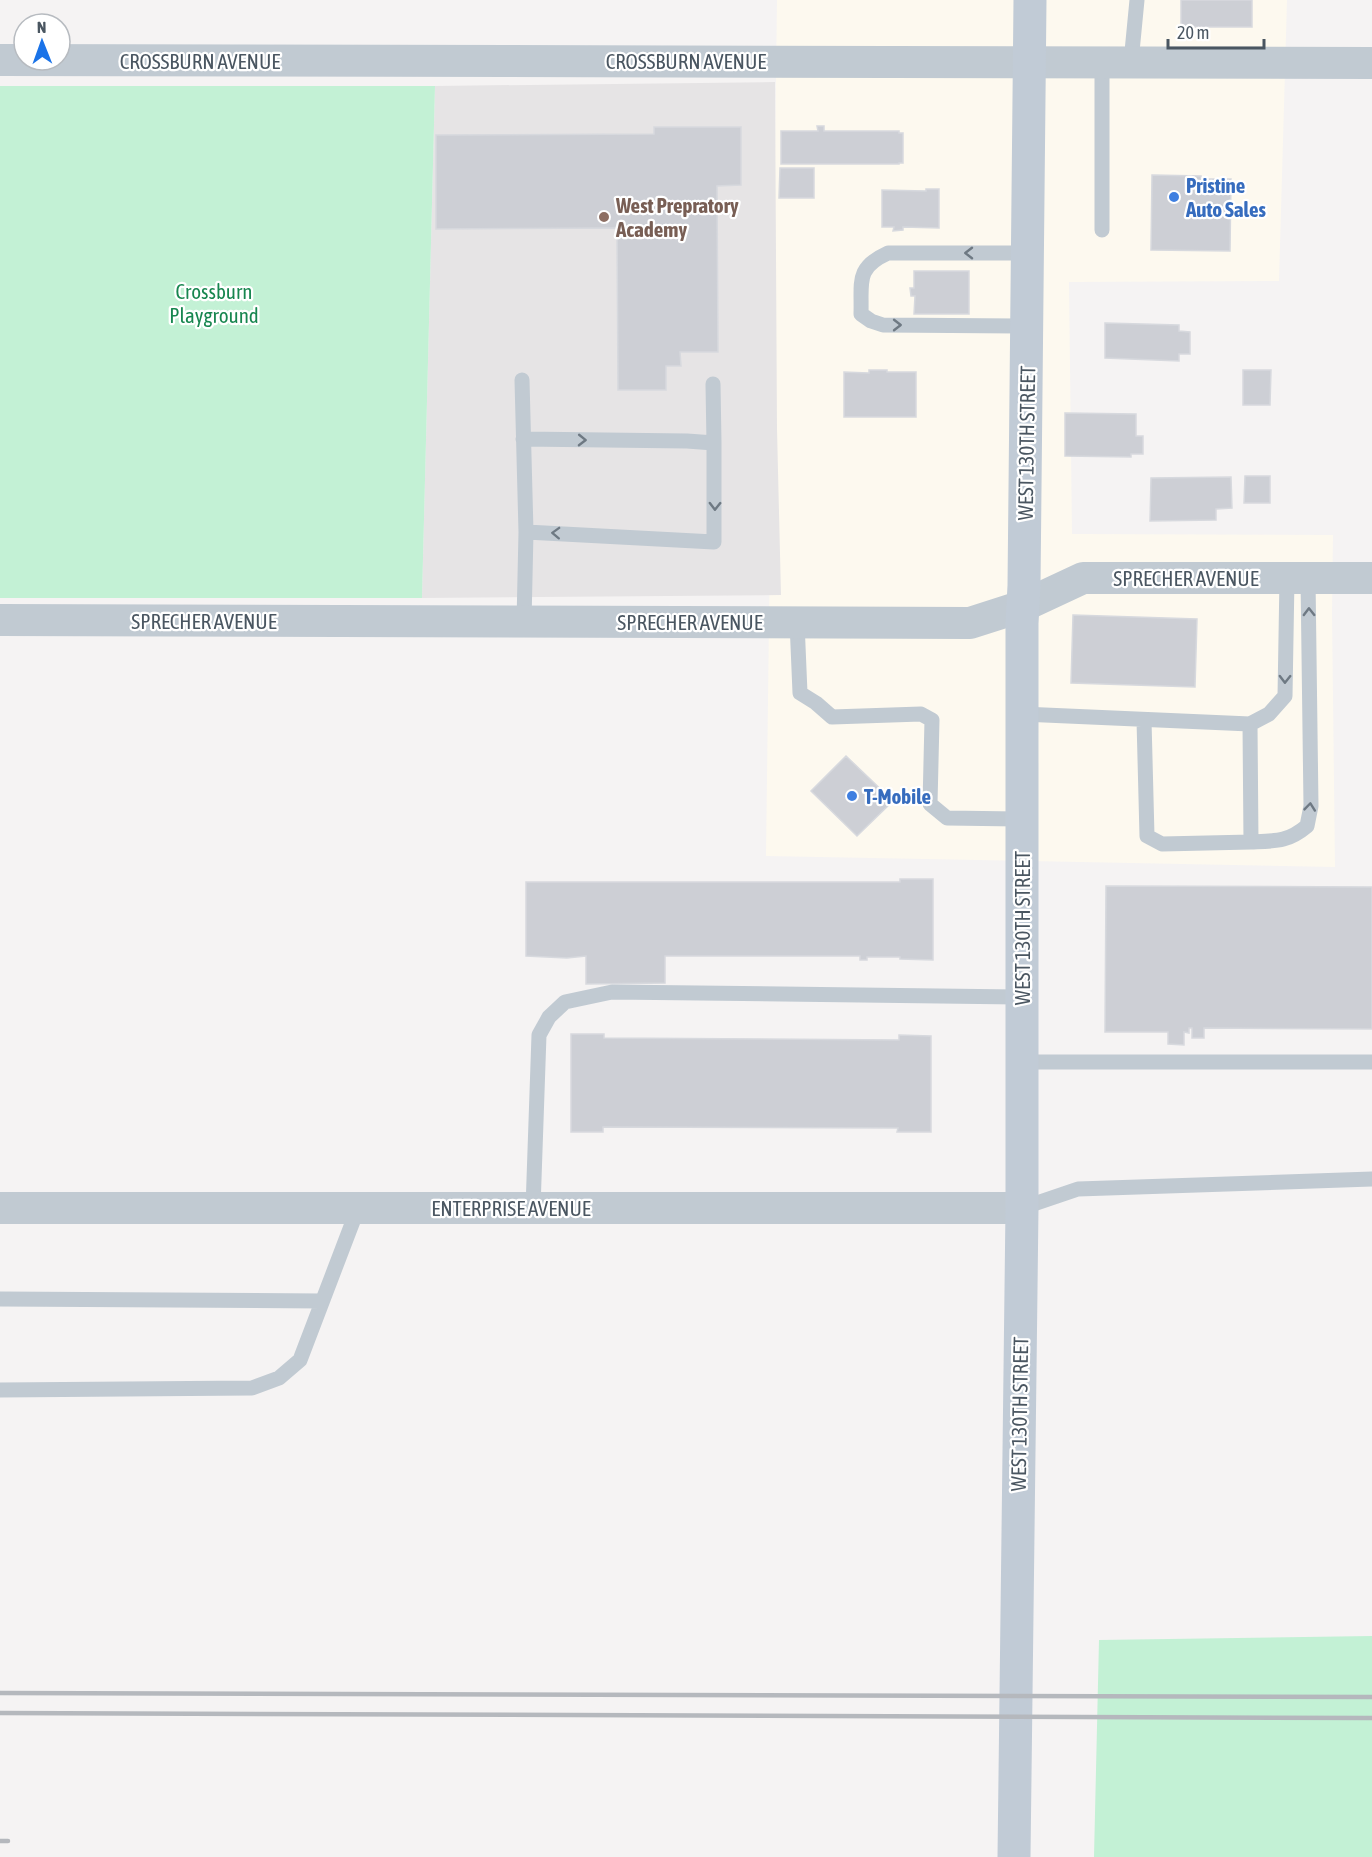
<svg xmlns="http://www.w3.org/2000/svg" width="1372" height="1857" viewBox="0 0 1372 1857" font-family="'Asap Condensed',sans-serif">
<rect width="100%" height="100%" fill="#f5f3f3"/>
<path fill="#fdf9ef" d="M777,0H1287L1279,281L1069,282L1072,534L1333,535L1332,613L1335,867L766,856Z"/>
<path fill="#e6e4e5" d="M775,82L777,429L781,595L422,598L435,86Z"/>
<path fill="#c3f1d5" d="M0,86H435L422,598H0Z
M1372,1636V1857H1094L1099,1640Z"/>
<path fill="#cdcfd5" stroke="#d7d9de" stroke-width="1.5" d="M1181,0H1252V27H1181Z
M817,126H824V131H899V133H903V163H899V164H781V131H818Z
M654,127H741V185L717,186L718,352H680L681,366H666V390H618L617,228L436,229V135L654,134Z
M780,168H814V198H779Z
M1152,175L1201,176V179H1231L1230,251L1151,250Z
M926,189H939V228L903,227V230L893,231L894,227H882V190L926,191Z
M914,271H969V314H914L915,296H911L910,288H914Z
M1105,323L1179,325V331L1190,332V354H1179V361L1105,358Z
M869,370H887V372H916V417H844V372L869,373Z
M1243,370H1271L1270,405H1243Z
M1065,413L1136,414V436H1143V454H1131V457L1065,456Z
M1245,476H1270V503H1244Z
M1231,477L1232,508L1216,509V520L1150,521L1151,478Z
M1073,615L1197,619L1195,687L1071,683Z
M846,756L893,801L857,836L811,791Z
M900,879H933V960L900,959V957H867V960H860V956H665V983L586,984V956L567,958L526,956V882H900Z
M1106,886L1372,887V1029L1204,1028V1038H1192V1028H1189V1033L1184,1032V1045L1168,1044V1032H1105Z
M571,1034H604V1038L899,1040V1035L931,1036V1132H897L898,1128L603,1127V1132H571Z"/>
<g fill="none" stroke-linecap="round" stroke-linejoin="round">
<path stroke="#c1cad2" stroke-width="15" d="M1131,62L1137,0
M1102,230V62
M1027,326L883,325L871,321L861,314C862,282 855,268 888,253H1028
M522,380L526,532L524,622
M713,384L714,443
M523,439L687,441L714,443V542L526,532
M797,622L800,693L816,703L832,717L921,714L932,720L930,804L947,818L1022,819
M1022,714L1250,724L1269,714L1285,696L1287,578
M1144,720L1147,836L1162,844L1251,842L1250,724
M1251,842C1276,841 1288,842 1307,826L1311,806L1308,578
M1022,1062H1372
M533,1208L539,1035L549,1017L565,1002L612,992L1022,997
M1022,1208L1078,1189L1372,1179
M0,1299L322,1301
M0,1390L252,1388L279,1378L300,1360L358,1208"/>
<path stroke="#c1cad2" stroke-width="32" d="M0,60L1372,63
M0,620L970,623L1023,606L1083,578H1372
M0,1208H1022"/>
<path stroke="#c1cbd6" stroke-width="33" d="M1014,1857L1022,1208V623L1024,586L1030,0"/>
<path stroke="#b5b8bd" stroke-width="4.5" d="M0,1693L1372,1697
M0,1713L1372,1718
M0,1841H8"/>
</g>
<defs><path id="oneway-chevron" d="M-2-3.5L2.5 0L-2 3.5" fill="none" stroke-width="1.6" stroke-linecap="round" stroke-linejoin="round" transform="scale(1.5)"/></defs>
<g stroke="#6e7983">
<use href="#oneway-chevron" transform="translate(969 253) rotate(180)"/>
<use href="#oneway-chevron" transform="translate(897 325)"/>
<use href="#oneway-chevron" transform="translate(582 440) rotate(1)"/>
<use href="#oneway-chevron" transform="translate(715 506) rotate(91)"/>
<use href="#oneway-chevron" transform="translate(556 533) rotate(-178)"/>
<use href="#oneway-chevron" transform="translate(1309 612) rotate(-91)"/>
<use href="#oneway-chevron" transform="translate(1285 679) rotate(91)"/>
<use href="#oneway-chevron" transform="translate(1310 807) rotate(-84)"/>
</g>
<g fill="#3f7fe0" stroke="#fff" stroke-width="2">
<circle cx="1174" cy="197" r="6"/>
<circle cx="852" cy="796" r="6"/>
</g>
<circle fill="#8d6e63" stroke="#fff" stroke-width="2" cx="604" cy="217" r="6"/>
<g text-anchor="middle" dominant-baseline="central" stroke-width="4.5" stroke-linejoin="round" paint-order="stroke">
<g font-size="21" fill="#4a5661" stroke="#fff">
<text x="200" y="61">CROSSBURN AVENUE</text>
<text x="686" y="61">CROSSBURN AVENUE</text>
<text transform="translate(1026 443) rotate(-89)">WEST 130TH STREET</text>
<text x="1186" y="578">SPRECHER AVENUE</text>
<text x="204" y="621">SPRECHER AVENUE</text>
<text x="690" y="622">SPRECHER AVENUE</text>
<text transform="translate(1022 928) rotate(-90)">WEST 130TH STREET</text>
<text x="511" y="1208">ENTERPRISE AVENUE</text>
<text transform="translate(1019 1414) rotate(-89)">WEST 130TH STREET</text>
</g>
<g font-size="21" font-weight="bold" fill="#366cbe" stroke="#fff" text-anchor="start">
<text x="1186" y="185">Pristine<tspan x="1186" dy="24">Auto Sales</tspan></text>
<text x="864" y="796">T-Mobile</text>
</g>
<g font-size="21" font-weight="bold" fill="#785e54" stroke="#fff" text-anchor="start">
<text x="616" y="205">West Prepratory<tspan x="616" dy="24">Academy</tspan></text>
</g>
<g font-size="21" fill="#17864f" stroke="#fff">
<text x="214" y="291">Crossburn<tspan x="214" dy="24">Playground</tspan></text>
</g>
</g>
<g transform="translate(42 42) rotate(359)"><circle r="28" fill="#ffffff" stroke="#b7bbc0" stroke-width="1.5"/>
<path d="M0-4.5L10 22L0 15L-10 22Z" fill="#1a73e8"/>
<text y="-9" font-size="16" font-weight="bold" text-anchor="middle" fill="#4a5661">N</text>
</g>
<path d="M1168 39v9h96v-9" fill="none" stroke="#4a5661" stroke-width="3"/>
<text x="1177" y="39" font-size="18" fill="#4a5661" stroke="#ffffff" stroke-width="4.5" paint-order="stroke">20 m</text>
</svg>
